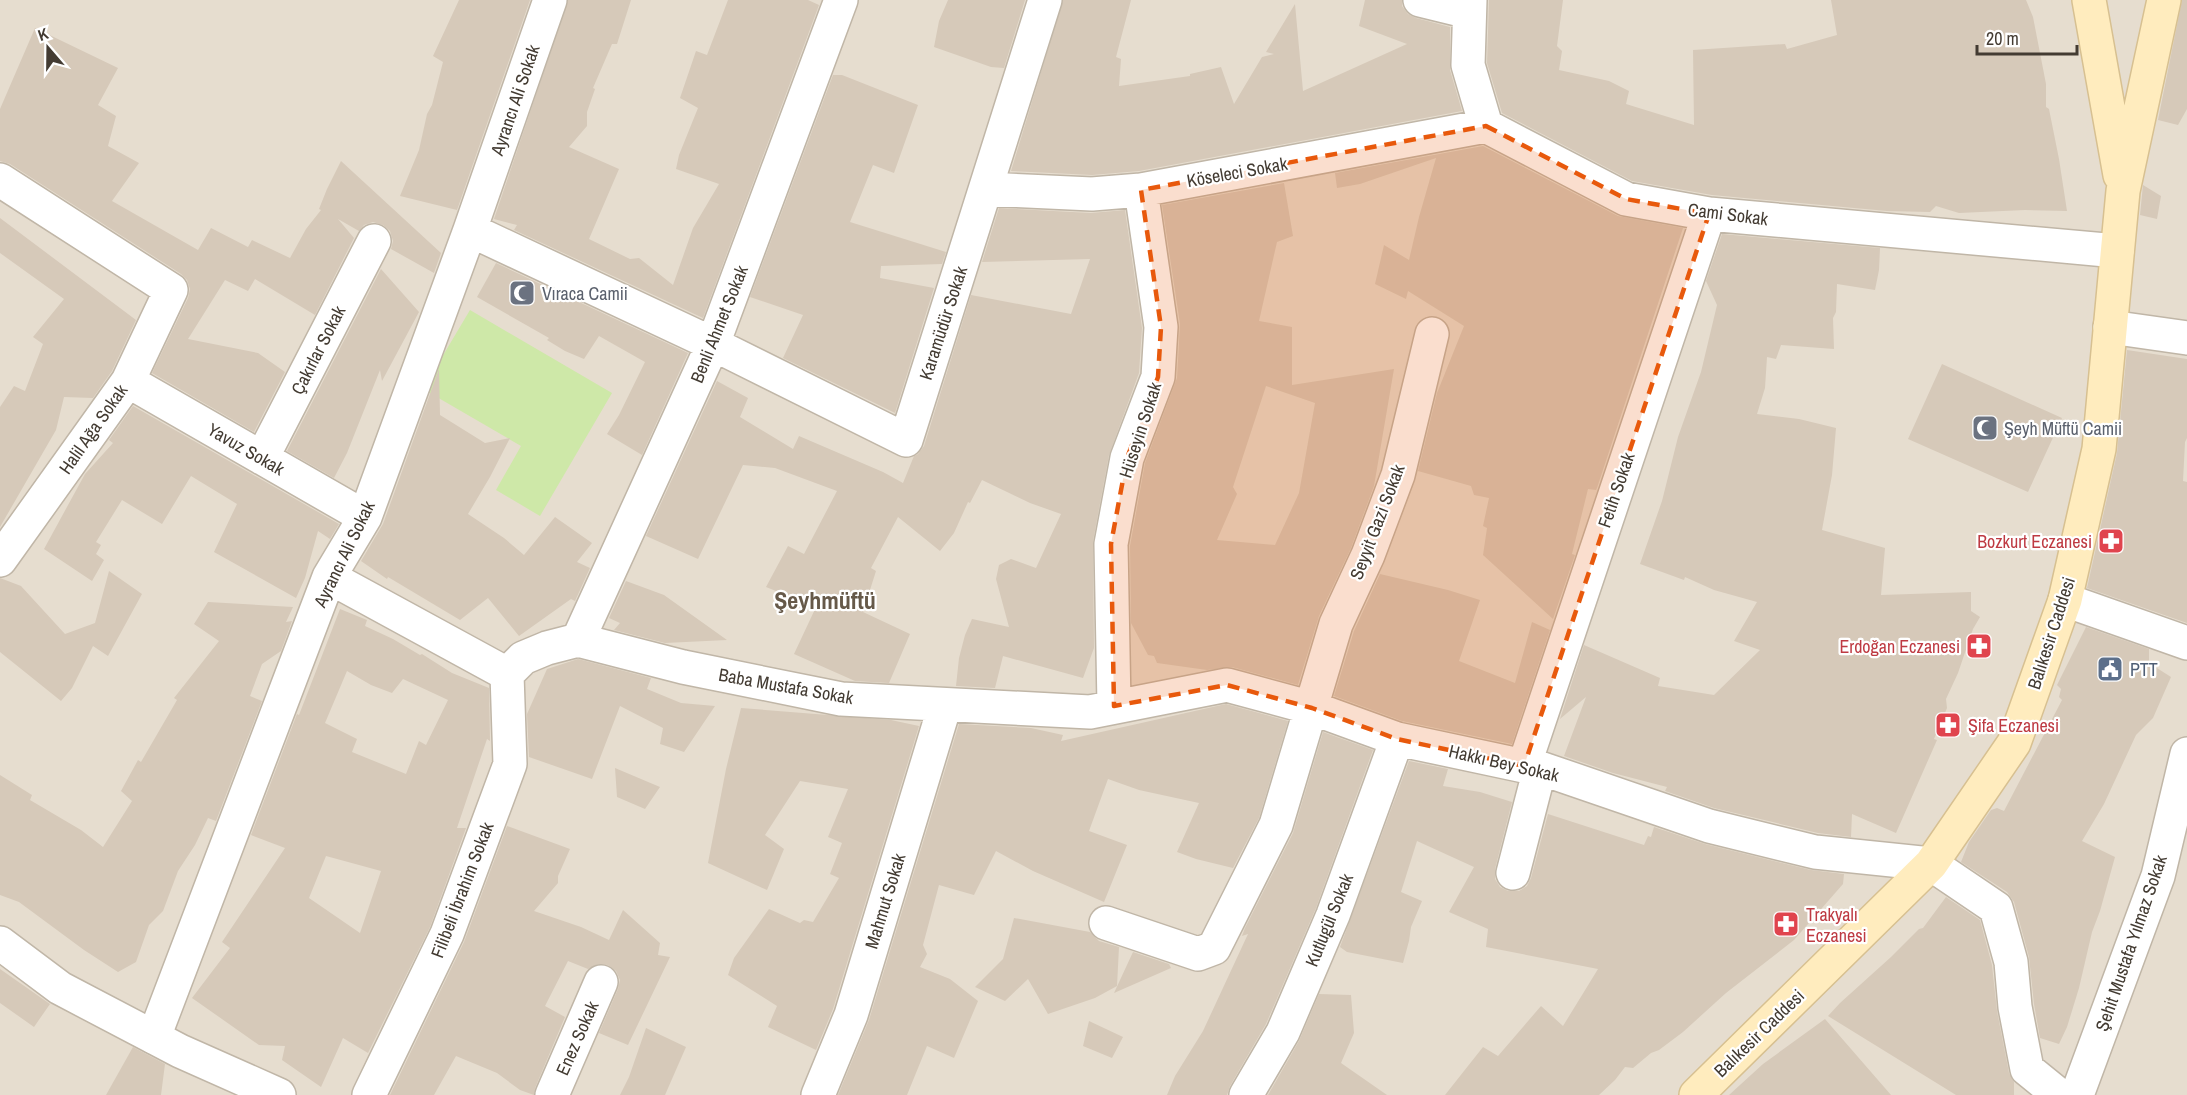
<svg xmlns="http://www.w3.org/2000/svg" width="2187" height="1095" viewBox="0 0 2187 1095" font-family="'Archivo Narrow',sans-serif">
<rect width="100%" height="100%" fill="#f1ece1"/>
<path fill="#e6ddcf" d="M0,0H2187V1095H0Z"/>
<path fill="#cee8a8" d="M470,310L612,393L540,516L496,490L521,446L423,389Z"/>
<path fill="#d6c9b9" fill-rule="evenodd" d="M459,0H530L457,210L400,196L419,150L427,114L432,105L443,62L433,56Z
M568,0H631L617,44H612L593,88L595,89L587,112V126L569,147L619,169L589,239L630,259L639,258L673,285L693,228L719,184L676,169L679,155L698,108L680,98L696,51L707,55L728,0H808L819,5L703,318L514,230L517,225L494,219Z
M948,0H1025L1004,68L991,67L934,47L939,21Z
M1063,0H1131L1116,57L1121,59L1119,86L1190,76V74L1221,67L1234,104L1262,57L1274,54L1266,52L1295,4L1303,91L1407,44L1359,26L1365,0H1402V6L1408,14L1416,18L1450,27V70L1462,111L1139,171L1092,175L1011,171Z
M1489,0H1563L1557,46L1562,51L1559,70L1609,81L1629,91L1626,104L1694,125L1693,50L1785,44L1787,49L1837,35L1831,0H2026L2033,17L2046,84V107L2049,109L2059,159L2067,211L2025,210L1959,213L1936,206L1930,212L1887,211L1712,195L1632,181L1502,113L1487,63Z
M2182,0H2187V109L2178,125L2158,120Z
M35,28L118,68L98,105L116,116L108,146L139,163L112,201L198,250L211,228L248,247L252,240L290,258L306,229L321,210L319,209L327,189L341,161L441,253L434,273L391,249L393,241L390,231L383,225L373,222L364,225L359,231L338,219L354,238L315,315L255,279L248,291L225,280L188,339L258,353L285,372L254,432L152,373L188,298L190,289L187,280L181,274L10,164L0,161V109Z
M833,75H842L918,105L894,173L873,165L850,222L946,252L942,264L881,266L880,278L934,288L895,413L783,358L803,315L750,297Z
M1483,146L1618,216L1683,228L1597,488L1596,490L1588,489L1572,554L1575,555L1553,619L1483,555L1487,528L1483,526L1489,498L1474,495L1471,486L1418,471L1437,393L1464,326L1408,291L1406,299L1375,284L1384,245L1409,260L1419,217L1436,158L1360,184L1337,188L1335,173Z
M1284,183L1293,236L1277,242L1259,321L1292,327V385L1394,369L1374,486L1351,548L1319,616L1298,685L1232,667L1207,670L1157,663L1154,656L1148,655L1131,623L1130,546L1145,463L1177,378L1180,324L1162,205ZM1266,386L1315,403L1299,493L1275,545L1217,540L1237,494L1233,487Z
M2143,185L2161,196L2157,219L2140,215Z
M999,208L1091,213L1125,210L1142,328L1139,373L1109,455L1093,541L1094,648L1083,678L1003,656L995,688L956,686L959,658L965,635L972,619L1009,627L996,579L999,565L1011,559L1036,568L1061,514L1030,503L982,480L970,503L968,502L954,533L940,551L898,517L871,568L876,571L863,612L910,634L889,683L855,681L794,654L816,607L766,587L788,546L804,554L837,491L775,468L743,465L698,559L646,536L717,381L748,398L740,417L793,449L799,436L883,472L903,483L914,456L918,454L924,446L971,295L1071,314L1090,259L982,262Z
M0,218L136,320L112,371L93,398L64,397L56,430L0,527V407L14,386L25,391L43,344L33,337L64,299L0,253Z
M1722,234L1880,248L1879,270L1875,290L1837,284L1836,312L1833,318L1834,349L1781,345L1776,359L1767,357L1765,388L1757,414L1799,419L1836,428L1832,475L1822,530L1885,548L1881,595L1971,592V611L1980,617L1973,629L1958,673L1946,699L1947,708L1934,739L1937,740L1896,833L1852,814L1851,837L1818,833L1714,808L1665,791L1667,787L1613,773L1564,756L1586,697L1560,719L1584,645L1660,678L1658,686L1714,695L1760,650L1734,641L1757,602L1714,590L1685,577L1684,580L1640,564L1662,501L1678,437L1701,372L1717,305L1706,281Z
M496,263L688,353L642,455L607,434L619,415L645,362L599,336L584,359L565,351L547,340L549,338L477,297Z
M381,269L419,312L382,381L380,370L347,453L334,478L287,451Z
M2127,350L2187,359V438L2185,442L2183,481L2187,482V623L2087,588L2117,453Z
M1942,364L2062,418L2028,492L1908,439Z
M439,369L440,415L485,443L510,438L490,477L468,514L504,538L524,555L555,517L592,543L577,562L590,568L575,601L571,599L519,636L488,598L460,620L388,577L387,579L361,561L383,524Z
M133,406L339,524L330,539L318,531L305,578L296,598L214,552L237,504L191,476L162,524L122,500L96,542L101,545L96,554L104,560L92,581L44,549L85,474L113,443L109,440Z
M109,571L142,594L108,656L93,646L72,688L61,701L0,652V578L21,586L65,634L95,623Z
M1380,574L1448,590L1480,600L1459,661L1515,683L1532,622L1550,630L1512,744L1402,721L1334,696L1354,631Z
M626,581L664,595L727,640L665,643L614,630L620,623L609,618Z
M208,602L293,607L286,622L292,621L281,651L262,664L250,696L262,701L216,821L208,818L195,845L178,871L163,911L149,925L136,962L118,972L84,950L19,902L0,895V775L32,795L30,800L81,830L103,847L132,801L121,791L138,760L141,762L177,700L174,698L219,641L194,624Z
M340,609L367,620L365,626L393,639L420,655L422,654L452,673L489,688L490,741L487,739L457,828H466L430,927L368,1053L343,1038L321,1087L282,1060L285,1046L259,1045L192,998L230,948L222,942L285,848L251,835L297,714L299,715ZM347,671L371,685L392,693L403,679L448,700L426,745L419,741L406,774L352,752L357,739L325,723ZM326,856L381,871L360,933L309,898Z
M2086,627L2149,649V663L2171,677L2153,718L2136,735L2104,804L2082,841L2115,857L2100,911L2092,932L2079,988L2067,1027L2059,1044L2040,1038L2034,1004L2029,957L2014,902L2007,892L1961,862L1969,842L1991,810L1997,808L2004,811L2062,700L2059,697L2061,689L2057,685Z
M578,659L651,678L647,689L681,703L715,706L684,752L660,744L663,728L620,706L592,779L529,757L527,714L547,669Z
M1226,704L1288,721L1259,818L1233,868L1196,859L1177,852L1199,803L1139,790L1108,779L1089,831L1127,845L1104,902L1033,871L996,851L974,895L939,885L923,945L927,954L920,967L950,979L978,1001L954,1058L927,1046L907,1095H838L869,1020L959,724L1031,728L1063,735L1061,741Z
M741,708L891,720L919,726L833,1009L816,1050L768,1027L777,1006L728,975L734,958L769,909L800,923L804,920L813,922L839,878L830,874L842,843L828,837L848,789L800,781L765,835L784,849L767,890L708,863L726,769Z
M1323,732L1373,750L1316,908L1266,1024L1230,1086L1227,1095H1167L1175,1076L1203,1031L1248,934L1242,936L1245,928L1293,833Z
M1409,761L1448,769L1443,786L1480,792L1512,802L1495,869V879L1500,887L1508,891H1519L1527,886L1531,878L1548,814L1644,845L1648,836L1651,837L1654,827L1705,844L1811,870L1844,874L1843,884L1794,940L1726,993L1683,1032L1659,1050L1651,1053L1633,1068L1625,1067L1615,1080L1599,1095H1445L1483,1047L1498,1056L1541,1006L1563,1026L1598,969L1486,947L1488,929L1449,912L1474,867L1417,841L1401,892L1422,901L1411,927L1409,941L1403,963L1347,952L1340,947Z
M615,768L660,787L645,809L617,797Z
M507,826L570,849L558,876V883L534,911L581,927L609,940L623,910L660,943L658,955L670,957L628,1045L599,1033L618,989L620,980L616,971L608,965L598,964L588,969L568,961L545,1006L565,1017L535,1088L534,1095L520,1090L497,1073L456,1056L434,1095H390L464,942Z
M1946,897L1980,920L1992,965L1997,1011L2009,1073L2014,1082V1095H1956L1828,1016L1840,1003L1891,957L1919,929L1923,928Z
M1014,918L1090,932L1099,941L1119,947L1117,986L1095,998L1048,1014L1028,979L1005,1001L975,987L1003,959Z
M1133,952L1169,964L1171,968L1114,993Z
M0,969L50,1004L34,1027L0,1003Z
M1319,994L1351,995L1354,1033L1341,1063L1387,1095H1268L1299,1041Z
M1825,1019L1891,1095H1729L1763,1064Z
M1089,1021L1123,1037L1112,1058L1083,1046Z
M646,1028L686,1047L665,1095H620L629,1077Z
M133,1047L165,1064L161,1095H106Z"/>
<g fill="none" stroke-linecap="round" stroke-linejoin="round">
<g stroke="#c0b6a7" stroke-width="36">
<path id="minor" d="M1420,0L1469,12
M1470,0L1468,65L1486,126L1626,199L1709,214L2117,251
M0,180L171,290L128,381L0,560
M986,189L1092,194L1141,190L1486,126
M470,230L713,344L906,440L1045,0
M2110,327L2187,338
M128,381L365,517
M262,458L374,241
M329,577L507,674
M2065,600L2187,643
M578,640L713,344L841,0
M507,674L523,658L547,648L578,640L683,667L841,699L1090,712L1227,685L1312,708L1397,739L1524,766L1540,768L1709,826L1815,852L1931,864L1996,908L2011,962L2015,1007L2027,1069L2059,1095
M1114,706L1111,544L1127,458L1158,377L1161,327L1141,190
M1524,766L1709,214
M1513,873L1540,768
M1106,923L1198,954L1214,948L1276,825L1336,624L1368,555L1398,475L1432,334
M154,1037L329,577L365,517L470,230L550,0
M369,1095L447,934L510,764L507,674
M552,1095L601,982
M818,1095L851,1015L945,705
M1246,1095L1283,1032L1333,915L1397,739
M2077,1095L2158,876L2187,754"/>
</g>
<g stroke="#c0b6a7" stroke-width="36">
<path id="tertiary" d="M0,943L60,988L180,1051L279,1095"/>
</g>
<g stroke="#d7c091" stroke-width="36">
<path id="secondary" d="M2089,0L2120,175
M1696,1095L1931,864L2014,743L2065,600L2099,449L2123,191L2164,0"/>
</g>
<use href="#minor" stroke="#fff" stroke-width="33"/>
<use href="#tertiary" stroke="#fff" stroke-width="33"/>
<use href="#secondary" stroke="#ffecbe" stroke-width="33"/>
</g>
<path fill="#e8590c" fill-opacity="0.2" stroke="#e8590c" stroke-width="4.5" stroke-dasharray="12 8" stroke-linejoin="round" d="M1486,126L1626,199L1709,214L1524,766L1397,739L1312,708L1227,685L1114,706L1111,544L1127,458L1158,377L1161,327L1141,190Z"/>
<defs>
<g id="mosque-square" transform="scale(1.35)"><rect x="-9" y="-9" width="18" height="18" rx="4" fill="#6b7280" stroke="#fff"/><path d="M3.5-4.9A6 6 0 1 0 3.5 4.9A5 5 0 1 1 3.5-4.9Z" fill="#fff"/></g>
<g id="pharmacy-square" transform="scale(1.35)"><rect x="-9" y="-9" width="18" height="18" rx="4" fill="#e0444e" stroke="#fff"/><path d="M-2-6h4v4h4v4h-4v4h-4v-4h-4v-4h4Z" fill="#fff"/></g>
<g id="civic-square" transform="scale(1.35)"><rect x="-9" y="-9" width="18" height="18" rx="4" fill="#5c6f8a" stroke="#fff"/><path d="M-.6-6.5H3V-4.5H.6V-3L4-1V1h2V6H-6V1h2V-1L-.6-3ZM-1.2 2.5V6h2.4V2.5Z" fill="#fff"/></g>
</defs>
<g fill-rule="evenodd">
<use href="#mosque-square" x="522" y="293"/>
<use href="#mosque-square" x="1985" y="428"/>
<use href="#pharmacy-square" x="2111" y="541"/>
<use href="#pharmacy-square" x="1979" y="646"/>
<use href="#civic-square" x="2110" y="669"/>
<use href="#pharmacy-square" x="1948" y="725"/>
<use href="#pharmacy-square" x="1786" y="924"/>
</g>
<g text-anchor="middle" dominant-baseline="central" stroke-width="4.5" stroke-linejoin="round" paint-order="stroke">
<g font-size="18" fill="#433b32" stroke="#fff">
<text transform="translate(515 100) rotate(-71)">Ayrancı Ali Sokak</text>
<text transform="translate(1237 172) rotate(-10)">Köseleci Sokak</text>
<text transform="translate(1728 214) rotate(7)">Cami Sokak</text>
<text transform="translate(943 323) rotate(-72)">Karamüdür Sokak</text>
<text transform="translate(719 324) rotate(-68)">Benli Ahmet Sokak</text>
<text transform="translate(318 350) rotate(-63)">Çakırlar Sokak</text>
<text transform="translate(93 429) rotate(-55)">Halil Ağa Sokak</text>
<text transform="translate(1140 430) rotate(-72)">Hüseyin Sokak</text>
<text transform="translate(246 449) rotate(30)">Yavuz Sokak</text>
<text transform="translate(1616 490) rotate(-71)">Fetih Sokak</text>
<text transform="translate(1377 522) rotate(-69)">Seyyit Gazi Sokak</text>
<text transform="translate(344 554) rotate(-64)">Ayrancı Ali Sokak</text>
<text transform="translate(2051 633) rotate(-72)">Balıkesir Caddesi</text>
<text transform="translate(786 686) rotate(10)">Baba Mustafa Sokak</text>
<text transform="translate(1504 763) rotate(13)">Hakkı Bey Sokak</text>
<text transform="translate(462 890) rotate(-69)">Filibeli İbrahim Sokak</text>
<text transform="translate(885 901) rotate(-73)">Mahmut Sokak</text>
<text transform="translate(1329 920) rotate(-68)">Kutlugül Sokak</text>
<text transform="translate(2131 943) rotate(-71)">Şehit Mustafa Yılmaz Sokak</text>
<text transform="translate(1759 1033) rotate(-44)">Balıkesir Caddesi</text>
<text transform="translate(577 1038) rotate(-66)">Enez Sokak</text>
</g>
<g font-size="18" fill="#5b616d" stroke="#fff" text-anchor="start">
<text x="542" y="293">Vıraca Camii</text>
<text x="2004" y="428">Şeyh Müftü Camii</text>
</g>
<g font-size="18" fill="#be3a42" stroke="#fff" text-anchor="end">
<text x="2092" y="541">Bozkurt Eczanesi</text>
<text x="1960" y="646">Erdoğan Eczanesi</text>
<text x="1968" y="725" text-anchor="start">Şifa Eczanesi</text>
<text x="1806" y="914" text-anchor="start">Trakyalı<tspan x="1806" dy="21">Eczanesi</tspan></text>
</g>
<g font-size="18" fill="#4e5e75" stroke="#fff" text-anchor="start">
<text x="2130" y="669">PTT</text>
</g>
<g font-size="24" font-weight="bold" fill="#665949" stroke="#fff">
<text x="825" y="600">Şeyhmüftü</text>
</g>
</g>
<g transform="translate(48 48) rotate(340)" stroke="#ffffff" stroke-width="4.5" paint-order="stroke">
<path d="M0-4.5L10 22L0 15L-10 22Z" fill="#433b32"/>
<text y="-9" font-size="16" font-weight="bold" text-anchor="middle" fill="#433b32">K</text>
</g>
<path d="M1977 45v9h100v-9" fill="none" stroke="#433b32" stroke-width="3"/>
<text x="1986" y="45" font-size="18" fill="#433b32" stroke="#ffffff" stroke-width="4.5" paint-order="stroke">20 m</text>
</svg>
